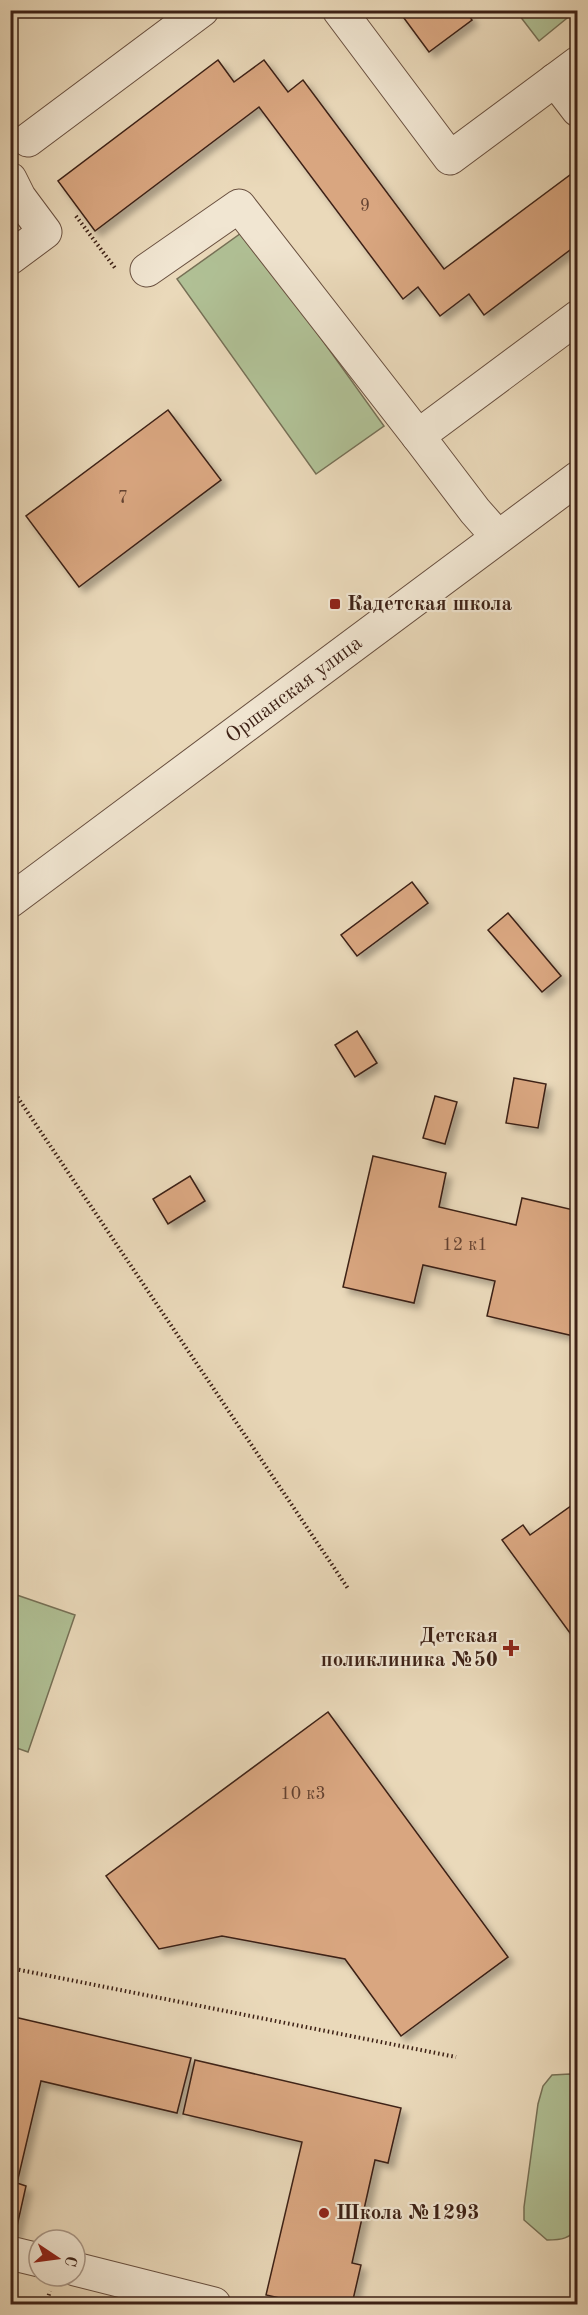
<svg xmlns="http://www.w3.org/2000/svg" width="588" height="2315" viewBox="0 0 588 2315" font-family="'Old Standard TT',serif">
<defs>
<filter id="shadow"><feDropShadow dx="5.5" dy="5.5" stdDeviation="3" flood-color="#0004"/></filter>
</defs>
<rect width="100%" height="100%" fill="#ead9ba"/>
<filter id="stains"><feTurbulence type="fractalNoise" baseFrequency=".00333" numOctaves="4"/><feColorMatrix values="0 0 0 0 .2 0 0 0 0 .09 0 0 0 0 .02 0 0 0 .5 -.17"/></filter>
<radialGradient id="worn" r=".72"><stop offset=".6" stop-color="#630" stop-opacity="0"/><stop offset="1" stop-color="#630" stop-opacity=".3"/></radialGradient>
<path fill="#b0c095" stroke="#767056" stroke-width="1.5" d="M577,10L539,41L516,11V10Z
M244,231L384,426L316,474L177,279Z
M11,1593L75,1615L28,1752L11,1746Z
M570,2074L578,2077L577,2226C572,2239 560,2240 547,2240L524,2220V2207L538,2104L543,2086L552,2075Z"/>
<path fill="#d9a680" stroke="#3d2116" stroke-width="1.5" filter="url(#shadow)" d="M398,10H465L472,20L429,52Z
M218,60L234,82L264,60L288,92L303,80L444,269L578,169V244L484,315L469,294L440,316L418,287L403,299L259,107L95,231L58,181Z
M168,410L221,480L79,587L26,516Z
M412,882L428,903L357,956L341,935Z
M508,913L561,976L542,992L488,930Z
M357,1031L377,1063L355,1077L335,1045Z
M514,1078L546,1084L538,1128L506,1123Z
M435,1096L457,1102L445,1144L423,1138Z
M373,1156L446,1173L439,1207L516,1225L522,1198L578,1211V1337L487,1316L495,1281L423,1265L414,1303L343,1287Z
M190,1176L205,1201L168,1224L153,1199Z
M578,1501V1644L502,1540L523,1525L530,1535Z
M328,1712L508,1957L401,2036L345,1959L222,1936L159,1949L106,1876Z
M10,2016L191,2058L177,2113L41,2081L17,2183L26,2186L15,2235L10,2234Z
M195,2060L401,2108L388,2163L375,2160L352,2263L361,2265L352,2304H307L266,2295L302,2142L183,2114Z"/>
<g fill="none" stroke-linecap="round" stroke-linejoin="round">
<g stroke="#684f3f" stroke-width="35">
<g id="minor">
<path d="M339,10L450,158L578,63"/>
<path d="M555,80L578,110"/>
<path d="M28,140L202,10"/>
<path d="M10,179L19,197L45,232L10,258"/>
<path d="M147,270L239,206L418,436"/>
<path d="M498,537L475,511L418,436L578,317"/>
<path id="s1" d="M10,901L578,478"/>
<path d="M10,2253L39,2260"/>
<path d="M75,2269L214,2304"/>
</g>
</g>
<path stroke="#3d2116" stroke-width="4" stroke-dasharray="1.5 3" stroke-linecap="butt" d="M76,216L115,268
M10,1086L349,1590
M10,1968L456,2057
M46,2304L50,2291"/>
<use href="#minor" stroke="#f1e6d2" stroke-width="33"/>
</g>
<g fill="#8f2418" stroke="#f1e6d2" stroke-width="2">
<rect x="329" y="598" width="12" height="12" rx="3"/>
<path d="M508 1639h6v6h6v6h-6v6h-6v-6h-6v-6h6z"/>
<circle cx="324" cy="2213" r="6"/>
</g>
<g text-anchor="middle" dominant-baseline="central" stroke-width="4.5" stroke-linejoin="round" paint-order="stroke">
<g font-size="18" fill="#644230">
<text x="365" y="206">9</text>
<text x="123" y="498">7</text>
<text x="465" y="1245">12 к1</text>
<text x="303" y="1794">10 к3</text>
</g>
<g font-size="21" font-weight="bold" fill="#3d2116" stroke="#f1e6d2" text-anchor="start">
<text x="347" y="604">Кадетская школа</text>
<text x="498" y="1636" text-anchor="end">Детская<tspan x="498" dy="24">поликлиника №50</tspan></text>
<text x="336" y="2213">Школа №1293</text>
</g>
<g font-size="21" fill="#3d2116" stroke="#f1e6d2">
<text stroke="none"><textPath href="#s1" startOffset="354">Оршанская улица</textPath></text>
</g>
</g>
<rect width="588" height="2315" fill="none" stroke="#ead9ba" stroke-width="36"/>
<rect x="12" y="12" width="564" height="2291" fill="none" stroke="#3d2116" stroke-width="3"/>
<rect x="18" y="18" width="552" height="2279" fill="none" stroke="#3d2116" stroke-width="1.5"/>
<g transform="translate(57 2258) rotate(103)"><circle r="28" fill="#f1e6d2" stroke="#a99787" stroke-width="1.5"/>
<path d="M0-4.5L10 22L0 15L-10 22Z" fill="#8f2418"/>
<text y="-9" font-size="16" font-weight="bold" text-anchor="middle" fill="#3d2116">С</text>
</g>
<rect width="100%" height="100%" filter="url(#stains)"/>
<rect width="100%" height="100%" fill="url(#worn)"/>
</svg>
